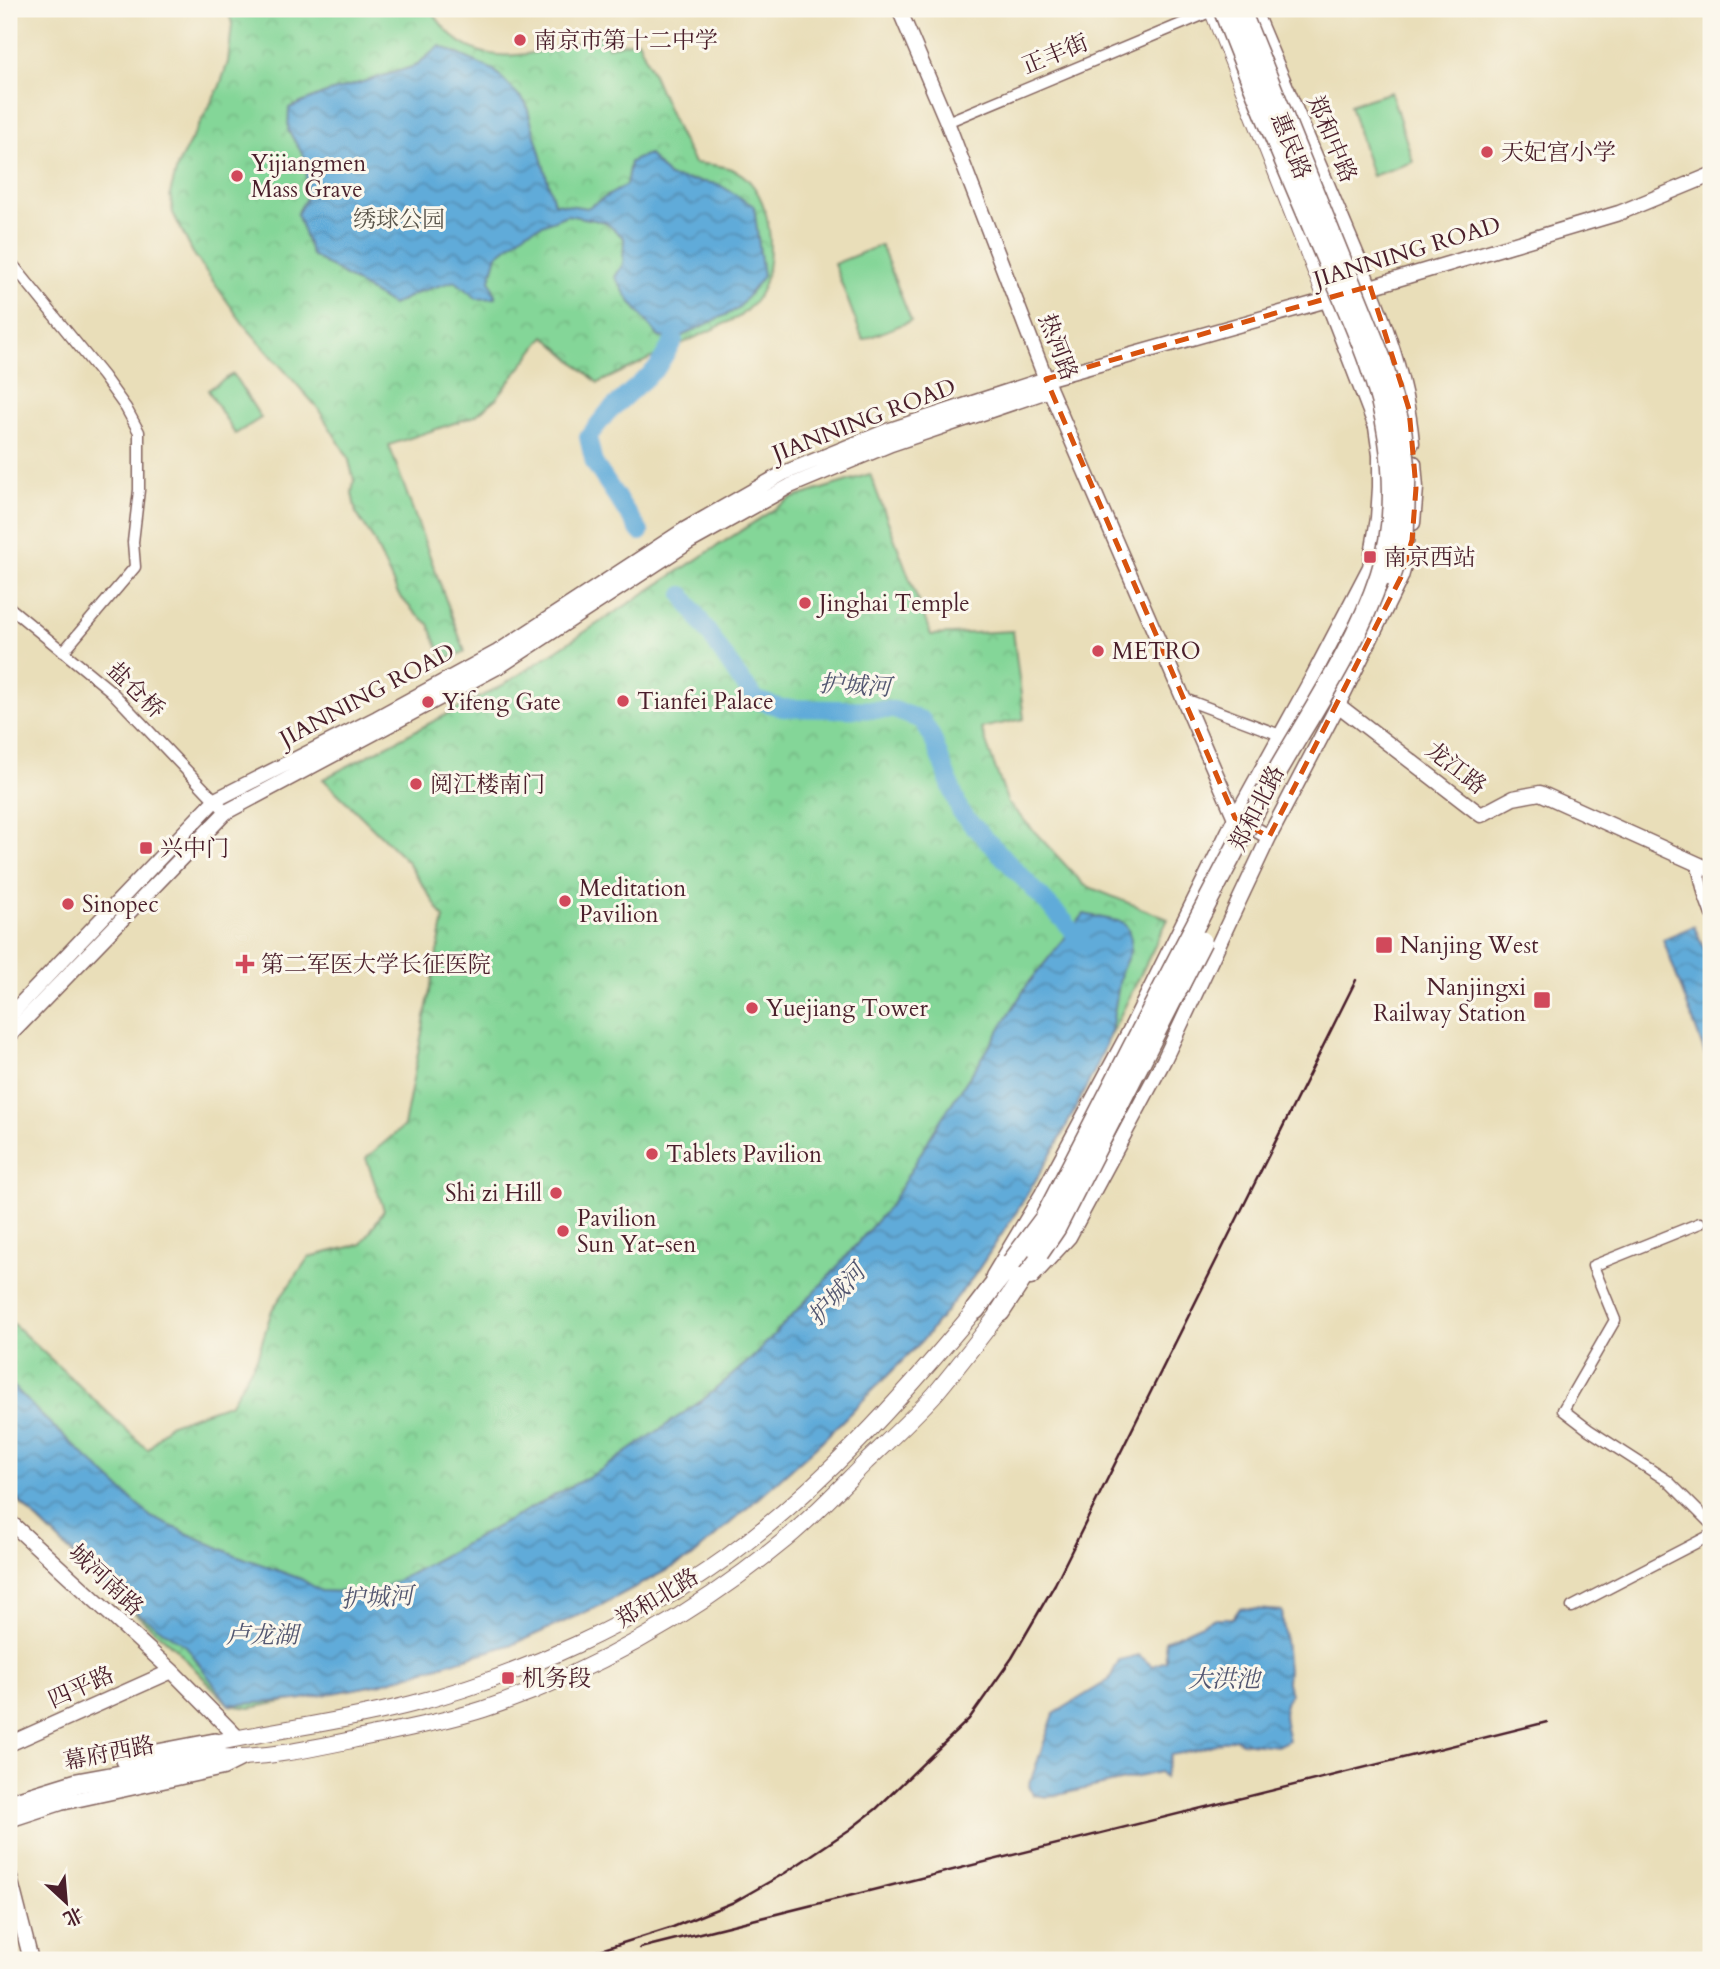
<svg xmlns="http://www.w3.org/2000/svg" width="1720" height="1969" viewBox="0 0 1720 1969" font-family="Cardo,'Noto Serif SC',serif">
<defs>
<pattern id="park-crowns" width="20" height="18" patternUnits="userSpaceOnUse" patternTransform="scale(1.75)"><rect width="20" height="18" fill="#84d698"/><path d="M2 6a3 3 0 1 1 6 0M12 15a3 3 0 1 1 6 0" fill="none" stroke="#74b783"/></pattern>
<pattern id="water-waves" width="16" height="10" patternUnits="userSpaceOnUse" patternTransform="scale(1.75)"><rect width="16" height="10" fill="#61abd9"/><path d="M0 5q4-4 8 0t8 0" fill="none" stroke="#528bb0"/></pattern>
</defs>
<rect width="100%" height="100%" fill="#fbf7ec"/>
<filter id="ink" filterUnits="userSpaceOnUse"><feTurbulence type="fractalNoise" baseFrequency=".0143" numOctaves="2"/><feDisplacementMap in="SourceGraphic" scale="14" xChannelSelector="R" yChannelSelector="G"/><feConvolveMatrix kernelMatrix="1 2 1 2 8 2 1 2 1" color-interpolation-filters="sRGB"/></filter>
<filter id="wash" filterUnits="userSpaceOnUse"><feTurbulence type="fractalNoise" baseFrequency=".00686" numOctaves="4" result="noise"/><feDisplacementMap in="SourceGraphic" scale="28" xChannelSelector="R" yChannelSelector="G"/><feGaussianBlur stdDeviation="1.57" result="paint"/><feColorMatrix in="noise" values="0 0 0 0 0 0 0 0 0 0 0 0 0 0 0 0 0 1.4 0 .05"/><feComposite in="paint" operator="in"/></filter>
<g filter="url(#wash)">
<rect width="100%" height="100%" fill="#e9deb9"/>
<path fill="#84d698" stroke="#677a62" stroke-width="2" d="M1391,92L1413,162L1372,176L1350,105Z
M881,245L911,321L863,340L834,264Z
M233,374L261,418L235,434L208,390Z"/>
<path fill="url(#park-crowns)" stroke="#677a62" stroke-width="2" d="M228,9H431C473,82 539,51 604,35L608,47L638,40L678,132L694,163C712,165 731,165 745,177C774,202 777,266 758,297C753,305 745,311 739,317L598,383L545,336L495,400L475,416L389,445L465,652L443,660L429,624L415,613L398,594L373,539L356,513L352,493L354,480L348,457L317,407L244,325L193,253L173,213L170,194L178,164L219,88L228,62L232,24Z
M870,474L931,635L1013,631L1024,719L981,728L1008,803L1084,885L1168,919L1057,1144L1017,1211L974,1276L922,1341L821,1442L692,1557L601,1605L516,1643L375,1685L250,1708L229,1705L176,1649L113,1594L9,1492V1320L148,1450L168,1425L231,1403L257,1358L272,1310L309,1257L362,1244L384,1210L366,1158L404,1126L444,918L407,861L323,779L503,685L790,499Z"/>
<path fill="url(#water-waves)" stroke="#566582" stroke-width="2" d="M440,46L494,70L526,103L554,203L587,208L626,185L630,162L648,154L669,177L718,184L754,206L763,276L738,309L674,340L659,337L629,300L615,277L623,264L624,238L605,222L567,215L527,231L497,255L490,280L496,298L477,299L455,281L419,292L392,305L312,255L297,214L306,198V160L288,130L289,108L323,94L415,66Z
M1084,914L1122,922L1127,927L1131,939L1130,952L1121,972L1111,1031L1097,1066L1057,1144L1017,1211L974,1276L922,1341L821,1442L692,1557L601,1605L516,1643L375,1685L297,1700L229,1705L186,1646L143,1617L113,1594L9,1491V1381L39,1413L151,1517L233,1554L301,1579L321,1591L375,1593L601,1470L704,1399L752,1358L832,1273L891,1204L939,1122L984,1055L1027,985Z
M1694,926L1711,964V1070L1663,939Z
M1240,1608L1282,1611L1288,1670L1287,1682L1290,1695C1280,1712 1285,1722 1289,1740L1277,1746L1241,1742L1235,1738L1193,1751L1171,1755L1164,1778L1160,1772L1049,1797L1033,1795L1029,1786L1054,1714L1109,1680L1119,1660L1139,1655L1152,1666L1166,1661L1165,1641L1215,1618H1233Z"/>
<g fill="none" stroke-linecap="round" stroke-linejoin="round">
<path stroke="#61abd9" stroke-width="18" d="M640,532L594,463L588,437L608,412L657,368L674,340
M683,595L739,678L757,700L782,708L894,710L922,720L932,737L961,813L1065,922L1085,947"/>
</g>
</g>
<g filter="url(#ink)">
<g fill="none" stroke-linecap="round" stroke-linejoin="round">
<g stroke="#82625d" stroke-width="13">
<path id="street" d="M947,122L1217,9
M9,260L103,376L126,408L139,432V490L133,542L135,567L63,652
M9,607L111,691L226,812
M1182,698L1280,735L1287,731
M1696,862L1704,896L1711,915
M1700,1223L1593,1266L1615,1320L1563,1410L1589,1430L1668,1481L1711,1524
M1572,1607L1711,1535"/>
</g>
<g stroke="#82625d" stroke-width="17">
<path id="secondary" d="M899,9L947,122L1050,390L1235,818L1269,837
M1253,9C1282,78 1311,146 1340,215C1371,289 1405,363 1412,443
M1413,523L1416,488L1414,463
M1338,705L1481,815L1513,798L1540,793L1711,870
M9,1016L215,800L377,718L496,653L684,530L784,473L887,431L1046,379L1327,300L1619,213L1711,175
M9,1036L226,812L503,664L691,541L790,486L891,444L1050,390
M993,1276L1042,1194L1128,1034L1235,818L1311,680L1370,567L1378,518L1380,487V455L1376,427L1327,300
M1031,1278L1069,1237L1164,1060L1269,837L1338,705L1401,577L1405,563
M9,1521L172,1671L238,1738
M9,1744L172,1671
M9,1820L61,1803L223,1768L243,1758
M9,1874L31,1960"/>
</g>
<g stroke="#82625d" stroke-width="18">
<path id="primary" d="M1212,9L1327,300
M215,1743C280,1729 347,1721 412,1704C523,1675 634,1624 727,1557C821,1488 901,1399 975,1310
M220,1757C270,1759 322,1746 371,1736C409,1728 447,1721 484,1709C594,1672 697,1612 786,1539C815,1515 840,1488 866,1462C889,1440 913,1418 934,1395C957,1368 978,1340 1000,1312"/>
</g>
<g stroke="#82625d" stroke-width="22">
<path id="highway" d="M975,1310L1011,1263
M1000,1312L1039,1253
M126,1760L215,1743
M9,1804L77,1783L220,1757"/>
</g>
<use href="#street" stroke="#fff" stroke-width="10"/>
<use href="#secondary" stroke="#fff" stroke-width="14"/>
<use href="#primary" stroke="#fff" stroke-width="16"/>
<use href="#highway" stroke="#fff" stroke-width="19"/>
<path stroke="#4a1f2b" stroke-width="2.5" d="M640,1948L1547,1722
M569,1960L673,1927L734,1902L785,1873L849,1830L876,1809L969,1719L1012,1658L1055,1584L1356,980"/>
<g stroke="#82625d" stroke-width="22" stroke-linecap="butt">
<path id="highway-bridge" d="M1240,9L1381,358L1402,432L1406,470L1404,539L1391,576
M1039,1253L1056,1228L1202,941
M1011,1263L1044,1219C1116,1081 1185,942 1259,804C1299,729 1353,657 1380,575C1395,530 1395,483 1388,437C1380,378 1350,316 1327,261C1291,177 1255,94 1223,9"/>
</g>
<use href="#highway-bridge" stroke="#fff" stroke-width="19"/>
</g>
</g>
<path fill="none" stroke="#d8530f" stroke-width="5" stroke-dasharray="14 9" stroke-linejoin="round" d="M1370,286L1409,409L1416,488L1412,540L1401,577L1269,837L1235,818L1046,379Z"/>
<g fill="#d1495b" stroke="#fbf7ec" stroke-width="2.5">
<circle cx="520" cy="40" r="7"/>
<circle cx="1487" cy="152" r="7"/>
<circle cx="237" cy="176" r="7"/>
<rect x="1363" y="550" width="14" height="14" rx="3.5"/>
<circle cx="805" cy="603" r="7"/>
<circle cx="1098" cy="651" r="7"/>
<circle cx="623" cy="701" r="7"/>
<circle cx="428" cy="702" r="7"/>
<circle cx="416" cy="784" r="7"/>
<rect x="139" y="841" width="14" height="14" rx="3.5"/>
<circle cx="565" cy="901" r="7"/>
<circle cx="68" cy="904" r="7"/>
<rect x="1375" y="936" width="18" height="18" rx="3.5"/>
<path d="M241.5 953.5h7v7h7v7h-7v7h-7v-7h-7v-7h7z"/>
<rect x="1533" y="991" width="18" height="18" rx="3.5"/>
<circle cx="752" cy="1008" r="7"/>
<circle cx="652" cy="1154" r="7"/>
<circle cx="556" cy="1193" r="7"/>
<circle cx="563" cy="1231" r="7"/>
<rect x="501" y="1671" width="14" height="14" rx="3.5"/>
</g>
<g text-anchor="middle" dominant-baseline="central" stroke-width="6" stroke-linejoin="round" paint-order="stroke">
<g font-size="23" fill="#4a1f2b" stroke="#fbf7ec" text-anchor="start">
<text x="534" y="40">南京市第十二中学</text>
<text x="1501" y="152">天妃宫小学</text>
<text x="251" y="163">Yijiangmen<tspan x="251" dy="26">Mass Grave</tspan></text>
<text x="1384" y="557">南京西站</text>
<text x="819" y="603">Jinghai Temple</text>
<text x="1112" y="651">METRO</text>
<text x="637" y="701">Tianfei Palace</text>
<text x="442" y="702">Yifeng Gate</text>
<text x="430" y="784">阅江楼南门</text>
<text x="160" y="848">兴中门</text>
<text x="579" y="888">Meditation<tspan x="579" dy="26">Pavilion</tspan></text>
<text x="82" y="904">Sinopec</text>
<text x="1400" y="945">Nanjing West</text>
<text x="261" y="964">第二军医大学长征医院</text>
<text x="1526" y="987" text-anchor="end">Nanjingxi<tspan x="1526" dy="26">Railway Station</tspan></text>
<text x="766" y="1008">Yuejiang Tower</text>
<text x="666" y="1154">Tablets Pavilion</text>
<text x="542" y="1193" text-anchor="end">Shi zi Hill</text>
<text x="577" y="1218">Pavilion<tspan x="577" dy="26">Sun Yat-sen</tspan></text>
<text x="522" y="1678">机务段</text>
</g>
<g font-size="23" fill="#4a1f2b" stroke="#fbf7ec">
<text transform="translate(1055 54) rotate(-22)">正丰街</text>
<text transform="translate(1332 139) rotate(67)">郑和中路</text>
<text transform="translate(1291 146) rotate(68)">惠民路</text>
<text transform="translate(1407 252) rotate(-17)">JIANNING ROAD</text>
<text transform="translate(1058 347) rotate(69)">热河路</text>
<text transform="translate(864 420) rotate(-21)">JIANNING ROAD</text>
<text transform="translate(136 690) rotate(44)">盐仓桥</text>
<text transform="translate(367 695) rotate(-28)">JIANNING ROAD</text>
<text transform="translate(1456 768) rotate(38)">龙江路</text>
<text transform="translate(1257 808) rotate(-63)">郑和北路</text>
<text transform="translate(106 1580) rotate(43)">城河南路</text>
<text transform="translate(657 1598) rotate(-31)">郑和北路</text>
<text transform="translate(81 1687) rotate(-24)">四平路</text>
<text transform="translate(109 1753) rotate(-11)">幕府西路</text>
</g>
<g font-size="23" fill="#5b564c" stroke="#fbf7ec">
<text x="399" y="219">绣球公园</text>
</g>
<g font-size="24" font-style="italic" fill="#535771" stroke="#fbf7ec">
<text transform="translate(855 686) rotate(3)">护城河</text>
<text transform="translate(837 1295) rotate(-48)">护城河</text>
<text transform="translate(377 1598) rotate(-3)">护城河</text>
<text x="262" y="1635">卢龙湖</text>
<text x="1224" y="1679">大洪池</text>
</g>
</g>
<rect width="1720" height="1969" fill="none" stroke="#fbf7ec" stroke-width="35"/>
<g transform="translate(66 1902) rotate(154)" stroke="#fbf7ec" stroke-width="5" paint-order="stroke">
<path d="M0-5L12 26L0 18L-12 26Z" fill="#4a1f2b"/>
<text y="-10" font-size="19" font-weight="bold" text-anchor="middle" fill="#4a1f2b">北</text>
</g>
</svg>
